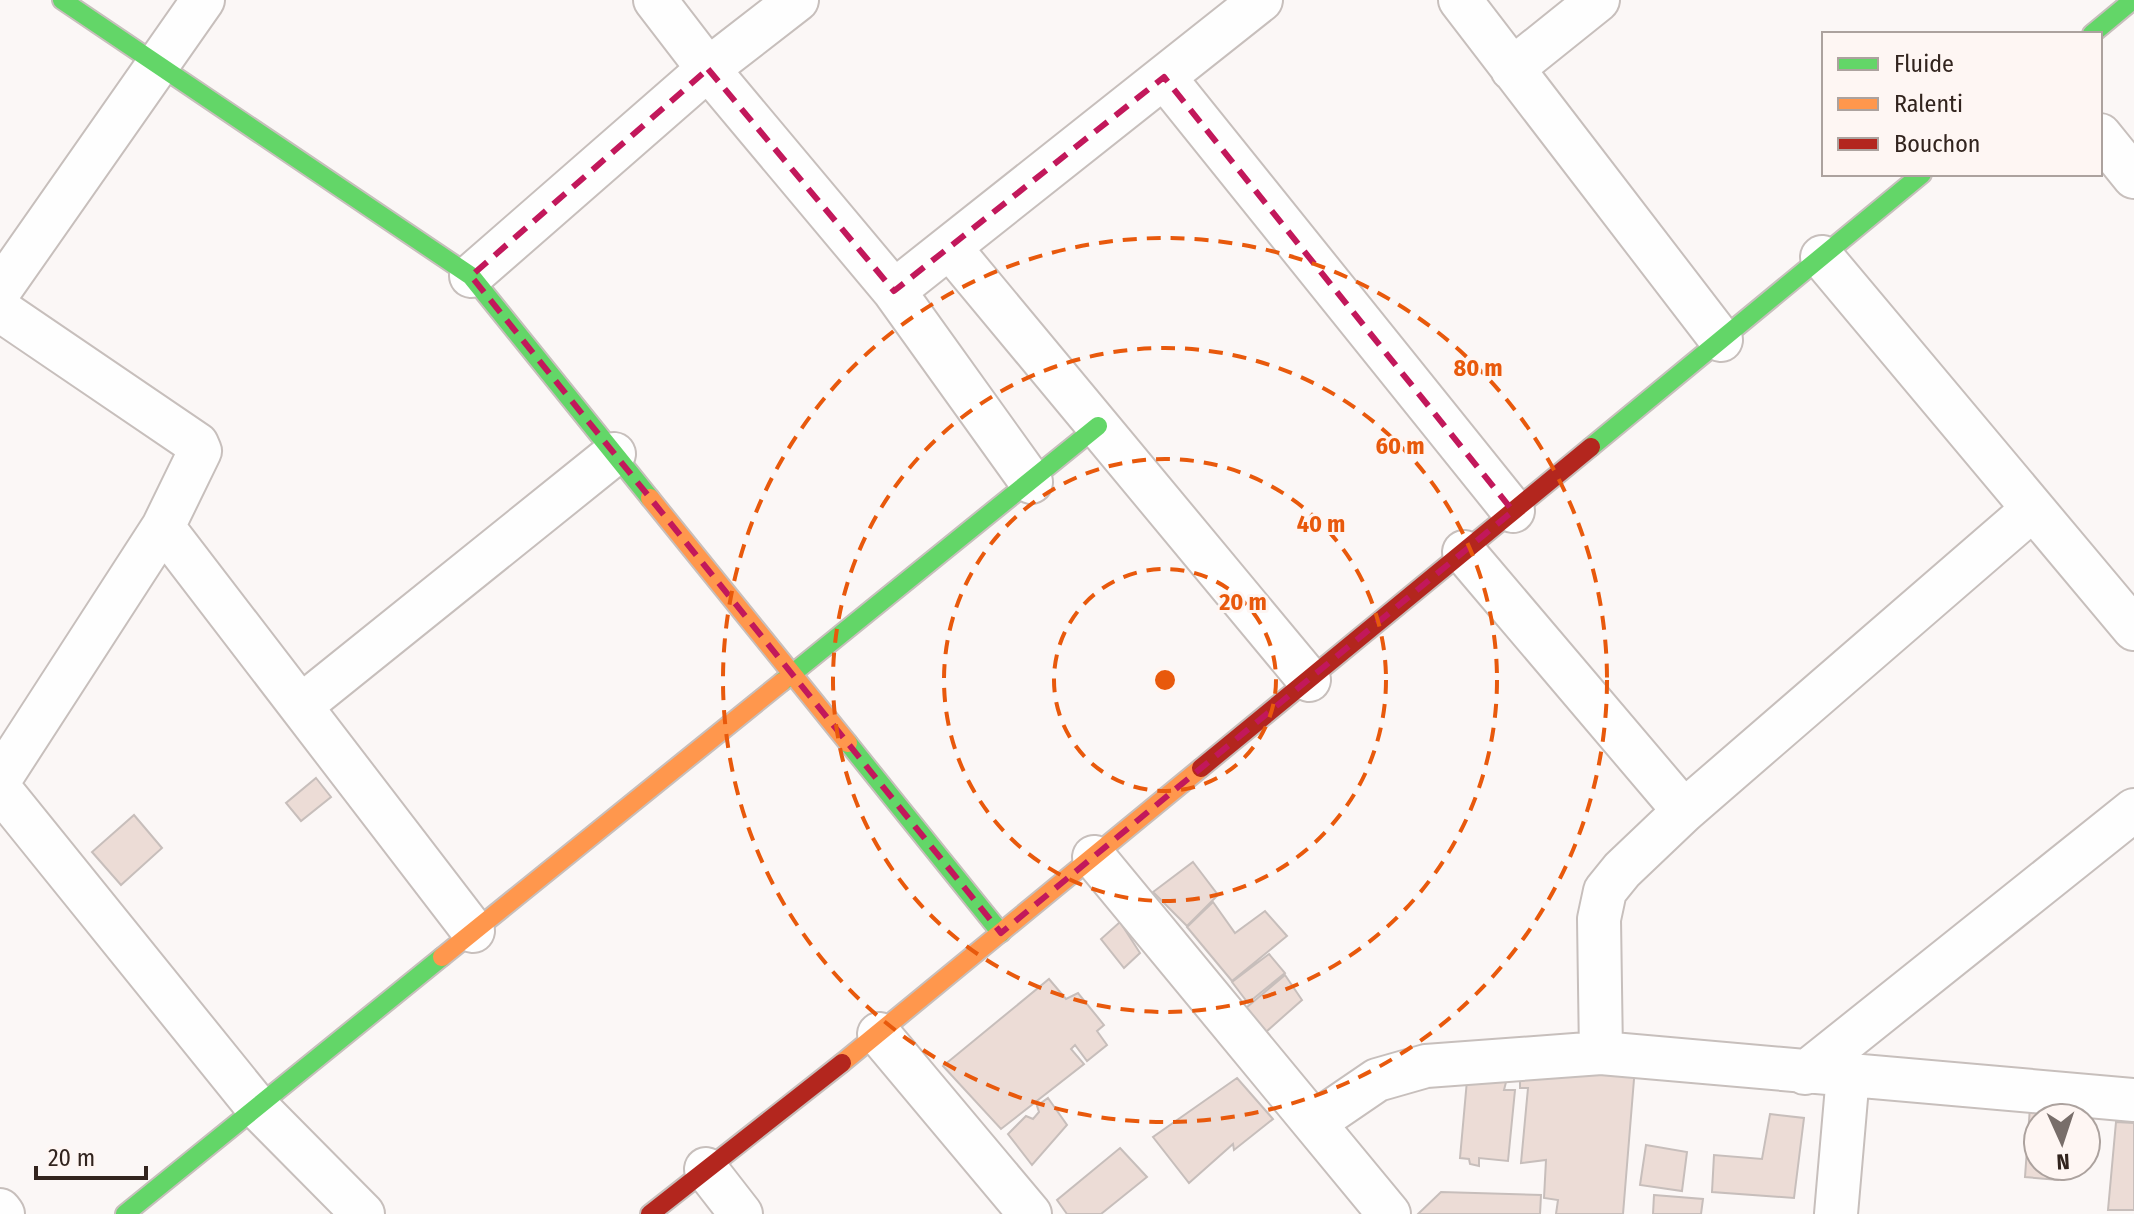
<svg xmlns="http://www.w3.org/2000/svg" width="2134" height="1214" viewBox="0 0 2134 1214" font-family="'Fira Sans Condensed',sans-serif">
<rect width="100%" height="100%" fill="#fbf7f6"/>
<path fill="#ecdcd6" stroke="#c7bebb" stroke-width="2" d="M316,778L331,797L301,821L286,803Z
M134,815L162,848L121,885L92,852Z
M1193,862L1218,895L1187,926L1153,892Z
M1213,902L1235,933L1265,911L1287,936L1232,981L1187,927Z
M1120,922L1140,953L1124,968L1101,939Z
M1269,954L1285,973L1248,1003L1232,982Z
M1285,975L1302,1000L1258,1039L1240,1013Z
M1049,979L1066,999L1078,993L1104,1025L1097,1031L1107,1045L1087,1061L1075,1045L1071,1049L1084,1064L1001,1129L943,1066Z
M1635,1067L1623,1214H1556L1558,1200L1544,1198L1546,1160L1521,1163L1528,1088H1520V1071Z
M1468,1069L1508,1074L1504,1090H1515L1508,1161L1479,1158V1166L1470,1164L1469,1159L1460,1158Z
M1237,1078L1273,1119L1234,1150L1233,1144L1189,1183L1153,1137Z
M1048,1098L1067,1125L1032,1165L1008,1134L1026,1116L1033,1119L1039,1112L1037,1106Z
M2030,1107L2064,1110V1118H2038V1166H2060L2058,1180L2025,1177Z
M1770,1114L1804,1118L1794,1198L1712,1192L1714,1155L1762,1159Z
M2116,1122L2134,1123V1210H2108Z
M1646,1145L1687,1152L1682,1191L1640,1185Z
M1120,1148L1147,1177L1101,1214H1067L1057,1200Z
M1441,1192L1541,1195L1540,1214H1418Z
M1654,1195L1703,1199L1701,1214H1653Z"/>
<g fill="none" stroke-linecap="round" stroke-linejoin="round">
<g stroke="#c7bfbc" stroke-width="46">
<path id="street" d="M655,0L708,69L894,291L1031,482
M1460,0L1721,340
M1512,69L1598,0
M1164,77L1513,511
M2100,135L2134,177
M951,249L1309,680
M1822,257L2134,629
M471,276L708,69L797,0
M0,290L203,0
M894,291L1261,0
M0,310L197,444L200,451L163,527L0,779
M163,527L473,931
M1464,552L1684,811
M302,705L614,454
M0,789L257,1107L363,1214
M1094,857L1389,1214
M879,1034L1030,1214
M1601,1053L1599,919L1605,891L1622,870L1684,811L2033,509
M1805,1073L2134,810
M1314,1123L1377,1080L1426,1066L1601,1053L2134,1100
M706,1169L741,1214
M0,1210L3,1214
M1836,1214L1848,1075"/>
</g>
<g stroke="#c7bfbc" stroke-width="22">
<path id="fast" d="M62,0L471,276L650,498
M2092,34L2133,0
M1591,447L1922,174
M782,682L1098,426
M848,743L1001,933
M125,1214L442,957"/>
</g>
<g stroke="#c7bfbc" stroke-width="22">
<path id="slow" d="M650,498L848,743
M442,957L782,682
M842,1063L1201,768"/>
</g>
<g stroke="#c7bfbc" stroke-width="22">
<path id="jam" d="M1201,768L1591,447
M650,1214L842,1063"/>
</g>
<use href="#street" stroke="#fefefe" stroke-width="42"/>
<use href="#fast" stroke="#63d668" stroke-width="18"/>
<use href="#slow" stroke="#ff974d" stroke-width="18"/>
<use href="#jam" stroke="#b3261e" stroke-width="18"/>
</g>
<path fill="none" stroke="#c2185b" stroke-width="6" stroke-dasharray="16 10" stroke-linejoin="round" d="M708,69L894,291L1164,77L1513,511L1001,933L471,276Z"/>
<g fill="none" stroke="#e8590c" stroke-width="4" stroke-dasharray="14 10">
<circle cx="1165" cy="680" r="111"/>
<circle cx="1165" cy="680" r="221"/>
<circle cx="1165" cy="680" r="332"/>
<circle cx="1165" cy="680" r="442"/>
</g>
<circle cx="1165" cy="680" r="12" fill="#e8590c" stroke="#fef6f3" stroke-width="4"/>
<g font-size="24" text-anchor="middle" font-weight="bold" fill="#e8590c" stroke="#fef6f3" stroke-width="6" stroke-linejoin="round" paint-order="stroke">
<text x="1478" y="376">80 m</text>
<text x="1400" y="454">60 m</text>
<text x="1321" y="532">40 m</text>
<text x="1243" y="610">20 m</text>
</g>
<rect x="1822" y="32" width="280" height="144" fill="#fef6f3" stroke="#aca29e" stroke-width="2"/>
<rect x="1838" y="58" width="40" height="12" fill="#63d668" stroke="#aca29e" stroke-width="2"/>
<text x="1894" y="72" font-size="24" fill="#32241e">Fluide</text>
<rect x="1838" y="98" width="40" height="12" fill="#ff974d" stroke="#aca29e" stroke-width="2"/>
<text x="1894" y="112" font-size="24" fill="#32241e">Ralenti</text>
<rect x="1838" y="138" width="40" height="12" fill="#b3261e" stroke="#aca29e" stroke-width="2"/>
<text x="1894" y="152" font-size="24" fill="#32241e">Bouchon</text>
<g transform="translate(2062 1142) rotate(177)"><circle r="38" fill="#fef6f3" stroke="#aca29e" stroke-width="2"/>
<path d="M0-6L14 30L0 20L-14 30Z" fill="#786e6a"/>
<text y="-12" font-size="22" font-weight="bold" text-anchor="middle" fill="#32241e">N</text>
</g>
<path d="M36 1166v12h110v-12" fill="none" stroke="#32241e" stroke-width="4"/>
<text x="48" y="1166" font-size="24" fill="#32241e" stroke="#fef6f3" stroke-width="6" paint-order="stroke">20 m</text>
</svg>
